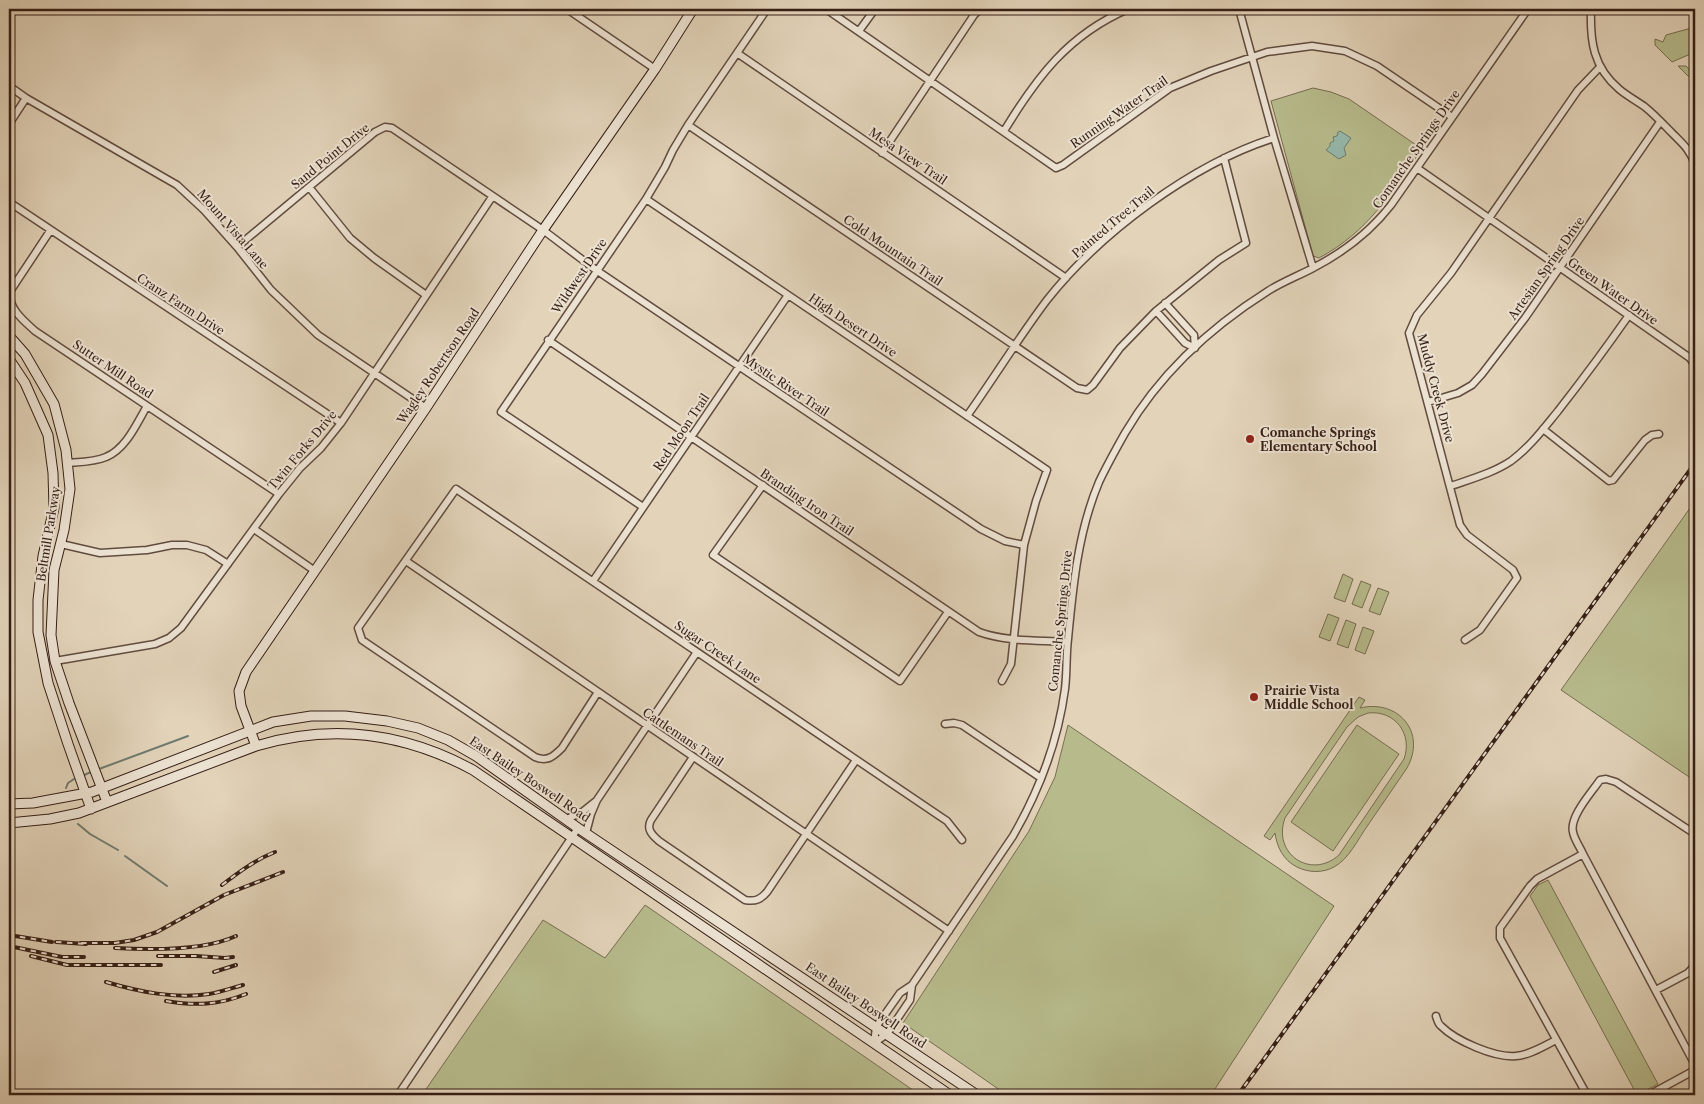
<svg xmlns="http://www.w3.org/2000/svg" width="1704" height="1104" viewBox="0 0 1704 1104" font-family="'Libre Caslon Text',serif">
<rect width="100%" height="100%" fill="#e2d3b9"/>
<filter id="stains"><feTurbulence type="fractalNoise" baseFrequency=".004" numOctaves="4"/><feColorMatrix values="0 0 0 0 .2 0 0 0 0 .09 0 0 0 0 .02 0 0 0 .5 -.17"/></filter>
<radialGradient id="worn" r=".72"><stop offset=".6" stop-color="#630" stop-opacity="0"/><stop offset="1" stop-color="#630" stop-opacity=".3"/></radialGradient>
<path fill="#b7bb8c" stroke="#766d51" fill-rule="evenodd" d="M1695,27L1694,41L1695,52L1672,62L1655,45V39L1663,42L1666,35Z
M1678,66H1686L1695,76V83Z
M1313,88L1331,92L1349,99L1422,149C1390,194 1369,231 1319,258L1313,256L1312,252L1271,101Z
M1695,501V781L1561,690Z
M1343,574L1353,579L1345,602L1334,598Z
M1361,581L1371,585L1362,608L1352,604Z
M1378,588L1389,592L1380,615L1369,611Z
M1328,614L1339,618L1330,641L1319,637Z
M1346,620L1356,624L1348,648L1337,644Z
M1363,627L1374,631L1365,654L1355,650Z
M1359,697L1365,700L1360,708C1398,699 1427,732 1407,768C1394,787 1381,806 1368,825C1358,839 1349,859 1334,867C1323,873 1309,873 1297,867C1283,860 1277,847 1275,833L1270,840L1264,836ZM1368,713C1395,710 1413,734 1404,759L1339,855C1311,880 1272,854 1285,818L1347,727L1358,717Z
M1068,725L1334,906L1211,1095H1007L903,1023L1029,831L1055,777Z
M1357,725L1399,754L1333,851L1291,822Z
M1548,880L1658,1084L1637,1095L1530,896L1538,885Z
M645,905L920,1095H422L543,920L605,958Z"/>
<path fill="#95b8ab" stroke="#6f7b6f" d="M1340,131L1351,138L1344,148L1346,155L1339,159L1326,150L1330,146V143L1334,141L1333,137L1337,136L1338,132Z"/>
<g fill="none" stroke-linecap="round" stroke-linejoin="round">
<path stroke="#6f7b6f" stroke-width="2" d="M99,769L188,736
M82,776L91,772
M66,788L68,783L74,779
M78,824L90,834L118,850
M125,856L167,886"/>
<g stroke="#614c3f" stroke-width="9">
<path id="street" d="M567,9L655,69
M826,9L1056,168L1063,165L1170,88L1211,71L1267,52L1312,46L1345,51L1377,66L1452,117
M1239,9L1274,138L1313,268
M1591,9C1590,41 1593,67 1619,89C1627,96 1637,101 1645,107C1655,115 1664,125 1673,134C1683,144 1691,151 1695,165
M859,31L875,9
M737,53L1066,278
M9,86L26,98L177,185L204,210L237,247L271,290L318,335L426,408
M9,124L26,98
M688,125L1077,388L1087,390L1093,385L1120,348L1156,311L1219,260L1246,243L1224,158
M1004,131C1037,77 1068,35 1128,9
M882,153L974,15L980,9
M1417,168L1690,358L1695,366
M309,187L350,238L374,258L426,295
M646,199L1047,470L1036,501L1024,545L1011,664L1002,681
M9,202L341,423
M50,231L9,293C11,311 22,319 35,331L279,494
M237,247L375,132L385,127L392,128L543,230L596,270L981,529L1005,541L1024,545
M1156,311L1185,343L1195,348L1194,335L1165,303
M548,340L979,632C1007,642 1038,640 1067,642
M1428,402L1458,393L1472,385L1482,374L1525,318L1660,122
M967,416C994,378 1019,337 1047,300C1100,233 1192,164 1274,138
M1543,429L1609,481L1613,480L1645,440L1652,435L1659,434
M67,463C80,462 95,462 106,457C126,449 137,423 147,406
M763,485L713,555L900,681L948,612
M1451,486C1471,479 1493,473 1511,461C1530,447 1544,428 1558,411C1583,379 1606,348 1629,315
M643,507L501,412L646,199L665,167L673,150L688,125L767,9
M254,529L315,571
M61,544L100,553L147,550L172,545H187L206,550L228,564
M406,561L949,931
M593,581L788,295
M1465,640L1480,630L1517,578L1513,570L1467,535L1460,525L1409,333L1417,315L1451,273L1578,90L1600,67
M55,661L155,644L169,638L181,628L279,494L300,468L321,448L341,423L492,197
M598,692L562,748C553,757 547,762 535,757L362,640L358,628L456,489L941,817L947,821L962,840
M945,724L954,723L962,725L1041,778
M693,757L651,820C646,829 652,835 659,841L745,900C756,902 761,899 767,892L856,760
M566,819L581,813L596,801
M586,833L591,814L597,800L697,652
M1695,834L1616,782L1606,779L1600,780C1592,792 1569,817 1573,832C1574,839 1580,847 1583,854L1695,1065
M1583,854L1537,879L1530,886L1500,928V938L1587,1095
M1656,990L1688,973L1695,965
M1436,1016C1437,1019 1438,1024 1441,1026C1456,1041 1495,1058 1516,1056C1530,1055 1544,1046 1556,1040
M874,1043L876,1027L900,993L912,985L1013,836C1039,791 1058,741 1065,689C1067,673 1066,655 1068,639C1073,586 1078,532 1099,482C1107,465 1116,449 1125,433C1159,375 1211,327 1268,291C1282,282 1298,276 1313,268C1344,252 1370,232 1391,205L1528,9
M874,1043L887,1034L910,1000L912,985
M398,1095L578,828
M1649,1095L1695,1070"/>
</g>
<g stroke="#361f16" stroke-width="11">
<path id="secondary" d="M9,336L25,354L54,404L66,450L70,489L64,530L54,570L51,635L55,661L69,703L107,802
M9,359L25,383L48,435L53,473L54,508L43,556L38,600V632L48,683L68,744L91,809
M256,746L241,706L239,691L246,672L426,408L543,230L655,69L693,9
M9,804L33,803L92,792L273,722L311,716H345L387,721L418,728L448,740L476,756L578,828L977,1095
M9,823L50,819L79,813L256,746C332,723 403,732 473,770L950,1095"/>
</g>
<use href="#street" stroke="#ece2d2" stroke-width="6"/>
<use href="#secondary" stroke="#ece2d2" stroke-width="9"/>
<g stroke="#361f16" stroke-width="4">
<path id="rail" d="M222,885C239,872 255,860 275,852
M9,935L52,942
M56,942L86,944
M81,943H115L134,940L157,932L224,895L283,872
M9,946L62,957H84
M115,948C151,950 204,951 236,936
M31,956L67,965H161
M158,956H196L225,958L233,957
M214,972L236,965
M106,982C140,992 174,999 209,994C221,992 232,988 243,985
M166,1001C195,1006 219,1005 246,994
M1238,1095L1695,463"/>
</g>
<use href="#rail" stroke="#ece2d2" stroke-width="2" stroke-dasharray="5.5" stroke-linecap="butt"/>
</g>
<g fill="#8f2418" stroke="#ece2d2" stroke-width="2">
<circle cx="1250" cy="439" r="5"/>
<circle cx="1254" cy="697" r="5"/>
</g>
<g text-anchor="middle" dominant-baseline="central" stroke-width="4" stroke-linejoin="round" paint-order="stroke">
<g font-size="12" fill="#361f16" stroke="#ece2d2">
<text transform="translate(1119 112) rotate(-35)">Running Water Trail</text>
<text transform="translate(1416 149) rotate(-55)">Comanche Springs Drive</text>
<text transform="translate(330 156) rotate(-39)">Sand Point Drive</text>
<text transform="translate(908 156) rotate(34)">Mesa View Trail</text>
<text transform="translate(1113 222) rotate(-40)">Painted Tree Trail</text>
<text transform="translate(233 229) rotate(49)">Mount Vista Lane</text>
<text transform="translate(893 250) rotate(34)">Cold Mountain Trail</text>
<text transform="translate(1546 268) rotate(-55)">Artesian Spring Drive</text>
<text transform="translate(579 276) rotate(-56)">Wildwest Drive</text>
<text transform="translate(1613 291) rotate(35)">Green Water Drive</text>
<text transform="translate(181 304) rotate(33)">Cranz Farm Drive</text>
<text transform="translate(853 325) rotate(34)">High Desert Drive</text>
<text transform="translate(438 366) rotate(-56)">Wagley Robertson Road</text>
<text transform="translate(113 369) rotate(34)">Sutter Mill Road</text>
<text transform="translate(786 385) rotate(34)">Mystic River Trail</text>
<text transform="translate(1436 388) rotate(75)">Muddy Creek Drive</text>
<text transform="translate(681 432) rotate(-56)">Red Moon Trail</text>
<text transform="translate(302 450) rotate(-50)">Twin Forks Drive</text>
<text transform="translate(807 502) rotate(34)">Branding Iron Trail</text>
<text transform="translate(48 534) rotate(-81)">Beltmill Parkway</text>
<text transform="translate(1060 621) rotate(-84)">Comanche Springs Drive</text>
<text transform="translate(718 652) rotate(34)">Sugar Creek Lane</text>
<text transform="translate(683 737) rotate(34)">Cattlemans Trail</text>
<text transform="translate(530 779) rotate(34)">East Bailey Boswell Road</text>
<text transform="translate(866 1005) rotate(34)">East Bailey Boswell Road</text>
</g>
<g font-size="12" font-weight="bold" fill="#361f16" stroke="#ece2d2" text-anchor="start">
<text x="1260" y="432">Comanche Springs<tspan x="1260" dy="14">Elementary School</tspan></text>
<text x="1264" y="690">Prairie Vista<tspan x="1264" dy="14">Middle School</tspan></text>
</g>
</g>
<rect width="1704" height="1104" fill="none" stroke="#e2d3b9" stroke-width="30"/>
<rect x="10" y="10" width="1684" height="1084" fill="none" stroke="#361f16" stroke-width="2.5"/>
<rect x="15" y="15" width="1674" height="1074" fill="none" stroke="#361f16"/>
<rect width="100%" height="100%" filter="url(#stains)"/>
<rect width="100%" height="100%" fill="url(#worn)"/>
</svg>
